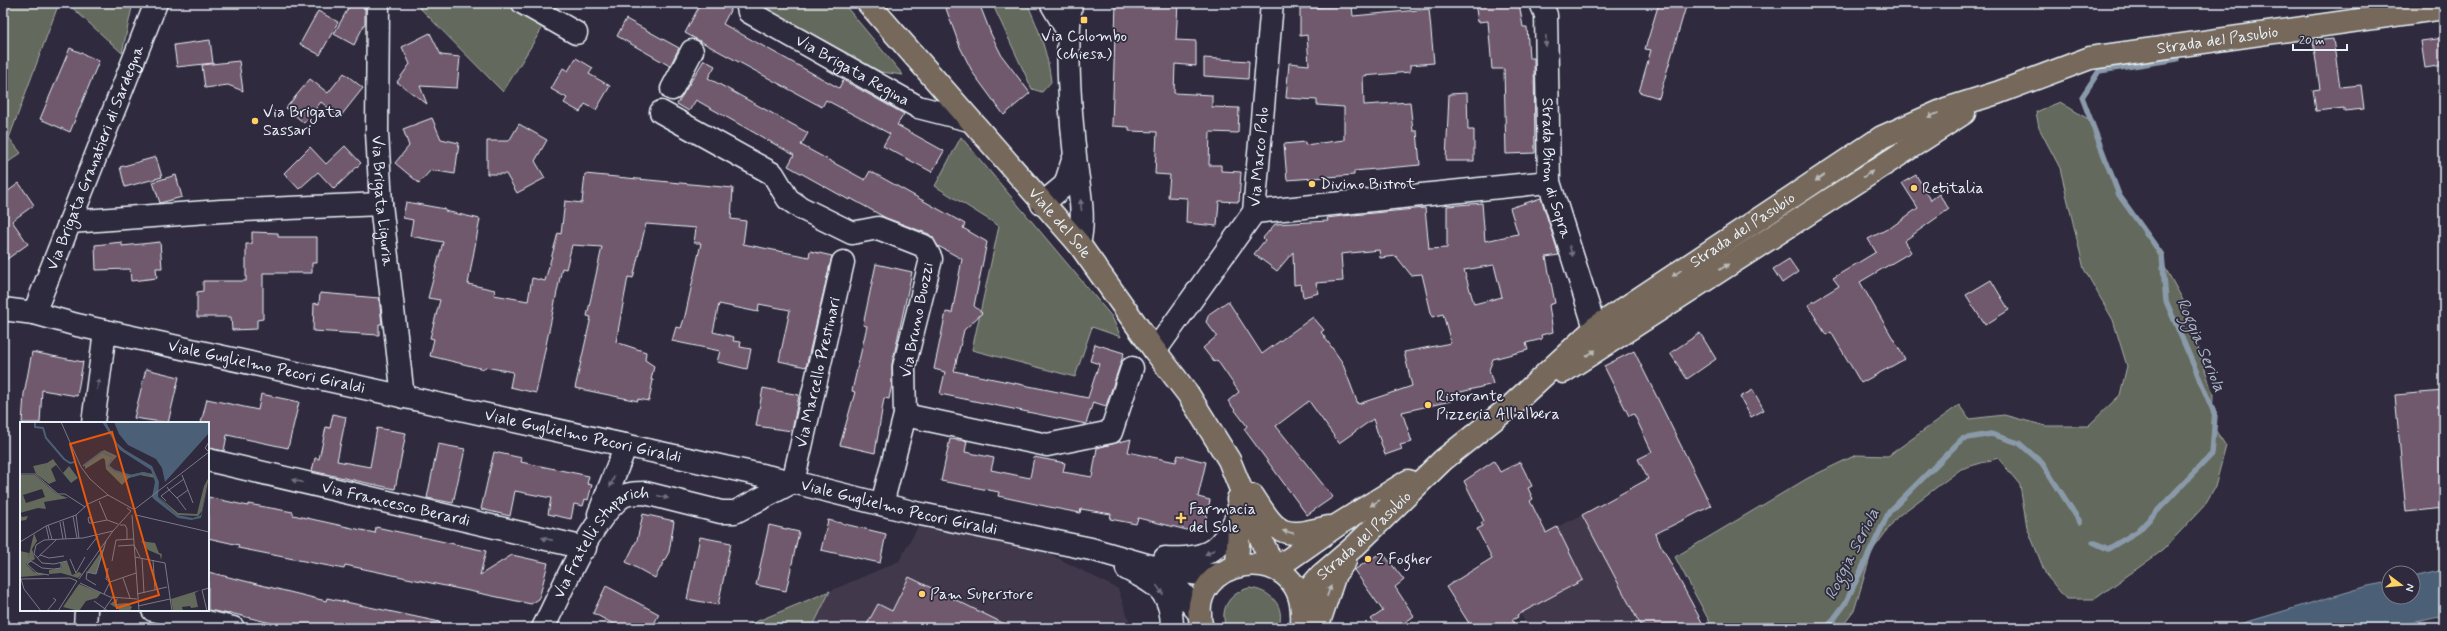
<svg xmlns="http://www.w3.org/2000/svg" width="2447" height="631" viewBox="0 0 2447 631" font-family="Mynerve,sans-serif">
<rect width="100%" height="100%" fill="#2f2a3d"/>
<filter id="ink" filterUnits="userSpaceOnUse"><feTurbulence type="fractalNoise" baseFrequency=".025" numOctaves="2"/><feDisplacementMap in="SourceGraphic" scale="8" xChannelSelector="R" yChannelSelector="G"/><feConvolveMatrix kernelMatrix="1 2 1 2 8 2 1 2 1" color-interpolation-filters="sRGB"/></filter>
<g filter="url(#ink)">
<path fill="#42384b" d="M1582,515L1642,628H1528L1517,607L1538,604L1583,580L1557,527Z
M919,525L1048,553L1118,589L1132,628H812L830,591L899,561Z"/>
<path fill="#63695b" stroke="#a6adaa" d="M3,3H59L9,138L21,153L3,166Z
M67,3H133L122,53Z
M415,3H514L546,22L503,92Z
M756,3H843L903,75L881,72Z
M992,3H1027C1039,29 1048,54 1051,82L1042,92L1032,89Z
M2060,102L2093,122L2117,190L2145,231L2184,302L2213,395L2212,425L2226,446L2215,487L2204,506L2163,550L2095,599H2066L2046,575L2027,527L2020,485L1998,458L1961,469L1897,517L1872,551L1854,611L1841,628H1713L1675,557L1808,478L1856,455L1888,456L1959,405L1969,419L2004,415L2046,426H2088L2120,395L2127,366L2113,320L2084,269L2060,168L2039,128L2036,112Z
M961,137L1112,317L1121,337L1092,327L1075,377L972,350L999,226L935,186Z
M1249,588C1270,590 1287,606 1278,628H1226C1219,608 1230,593 1249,588Z
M830,591L812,628H741Z"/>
<path fill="#4b6076" stroke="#8a9aaa" d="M2444,570V616L2388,628H2227L2368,586L2389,582V597H2413V577Z"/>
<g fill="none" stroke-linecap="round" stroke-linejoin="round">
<path stroke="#8a9aaa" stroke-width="5.5" d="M2177,3V4
M2093,542L2108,549L2138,531L2212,454L2215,415L2166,301L2162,255L2119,195L2082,97L2099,71L2177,59
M1827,628L1845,604L1889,512L1962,439L1991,434L2019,443L2042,463L2080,522"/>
</g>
<path fill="#70596d" stroke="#e8f1f8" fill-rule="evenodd" d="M351,3H356L365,8V23L354,45L334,34Z
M701,3H734L723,24L839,88L843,80L904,114L897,125L944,151L932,172L883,146L890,134L826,100L822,107L685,33Z
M944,3H979L991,34L1002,56L1030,93L1004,115L973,73L960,47Z
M1116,3H1178L1176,40L1196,41V66L1175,64L1174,93L1212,95V107L1239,108L1238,133L1210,132L1209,165H1221V171L1241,172L1239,202L1219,201L1217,226L1186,223L1187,198L1168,197L1170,175L1155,174L1157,132L1129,131V127L1112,126Z
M1475,3H1519L1523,27H1527L1529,58H1534L1535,153L1506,154L1504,69H1492L1488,21L1478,22Z
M1659,3H1687L1659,98L1639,92L1651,50L1645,49Z
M1352,6L1353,16L1429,9L1434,63L1410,65V72L1363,76L1364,105L1410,102L1413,131H1417L1420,165L1354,171V175L1287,180L1284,144L1305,142V145L1344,140V107L1317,105V100L1286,98L1289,63L1309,65L1307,35L1300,36V8Z
M318,11L338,22L320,55L300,44Z
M626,19L679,48L670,66L617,36Z
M430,33L441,55L460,57L457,88L420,86L427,104L397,82L410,64L402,47Z
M2444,38V65L2425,68L2421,41Z
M2333,39L2340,87L2361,85L2364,109L2344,111V108L2316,111L2313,90L2320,89L2313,41Z
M210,40L213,63L177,67L174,45Z
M70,48L99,61L70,132L40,119Z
M576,58L593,68L589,74L610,86L596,110L585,104L580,112L564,103L567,98L551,89L563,68L568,71Z
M1204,58L1249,61L1248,79L1204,76Z
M704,60L715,66L708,78L808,133L801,145L865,180L870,171L965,224L963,228L987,242L974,306L982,313L964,330L954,371L1088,398L1099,364L1090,361L1095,344L1124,353L1106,406L1093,402L1086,424L940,394L945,372L934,369L946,312L952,313L962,259L938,246L929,234L886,218L850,198L849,200L788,166L794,155L696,100L689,111L677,104Z
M239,61L243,91L228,85L205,88L202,65Z
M344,73L363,88L340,117L321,102L304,123L286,108L310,79L328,93Z
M1467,93L1468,130H1474V161H1446L1449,94Z
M432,118L441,139L459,143L455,174L431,170L419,183L395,163L409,146L403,129Z
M519,124L547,140L535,161L545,178L517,193L506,174H487V141H509Z
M345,146L361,163L334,189L318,172L299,189L284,173L310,147L326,164Z
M156,157L162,177L125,187L120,167Z
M585,174L733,188L731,219L746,221L743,244L809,257L810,251L832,256L806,367L779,361L790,310L759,304L758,312L719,304L713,332L734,337L733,341L741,342L740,347L751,349L747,369L717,362L720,351L672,341L676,327L681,328L685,316L701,243H694L696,228L646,224L633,278L628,277L616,342L646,352L645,360L654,366L651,380H653L649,401L638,399V401L575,388L591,317L587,316L602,247L572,245L566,269L562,268L536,393L510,387L513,372L485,367L484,369L430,356L434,339L430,338L440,300L428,298L443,242L410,236L413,220L403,218L406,202L445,209V211L480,219L468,284L495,290L494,295L528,301L532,278L545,281L558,233L561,234L565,201L582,203Z
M176,175L182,197L160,203L153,182Z
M1916,175L1931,200L1939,194L1949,209L1904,241L1911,252L1860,282L1905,359L1861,383L1831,332L1826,335L1808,305L1839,286L1833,278L1876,252L1868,239L1893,226L1918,208L1902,183Z
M19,183L34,205L12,221L28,244L3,262V195Z
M1541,198L1559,255L1546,257L1555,303L1549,305L1553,332L1541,335L1542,339L1526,343L1528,350L1493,359L1489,370L1493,384L1453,394L1451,401L1402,412L1412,442L1400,445L1402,449L1385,455L1373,419L1339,443L1309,401L1276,426L1333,497L1307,515L1244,429L1247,426L1228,401L1239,392L1217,360L1214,362L1203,348L1217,336L1206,322L1209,314L1228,301L1262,354L1313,317L1324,330L1321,332L1342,362L1358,404L1412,386L1404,352L1451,343L1443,314L1432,317L1422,274L1411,275L1396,256L1380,258L1379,250L1341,254L1343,281L1316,283L1319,293L1303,297L1301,284L1294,285L1293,252L1277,271L1254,254L1265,240L1263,238L1275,224L1328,221L1327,218L1343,216L1425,208L1429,249L1447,248V206L1482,203L1485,241L1518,234L1510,208ZM1494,265L1502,297L1474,304L1464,270Z
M252,232L278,233V237H317V263H312V273H263V319L257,320V329L232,330L231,317H197V292L203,291V281H246V244H252Z
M122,242V246L160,242L162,268H156L157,278L131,281L130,269L96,270L95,245Z
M1789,259L1798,272L1782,283L1773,269Z
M876,264L912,272L892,364V384L889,399L884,398L875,453L840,445L855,392L852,391L867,326L863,325Z
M1991,280L2009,310L1985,325L1966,295Z
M320,293L379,298L382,324H379V335L313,331L314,303L319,304Z
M1700,333L1716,359L1687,379L1670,353Z
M1634,351L1711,506L1655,534L1705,628H1642L1582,515L1648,479L1638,459L1652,452L1634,414L1629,416L1604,366Z
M32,352L83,362L77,396L42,390L40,423H22L24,394Z
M146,369L179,377L168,423L134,418Z
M763,388L799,395L792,431L756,426Z
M1753,390L1764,410L1751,417L1740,397Z
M2444,391V508L2406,512L2395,395Z
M261,394L299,402L288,448L227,435L224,451L208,448V423H201L207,399L258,410Z
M333,414L346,417L337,461L370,467L377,428L406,433L395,489L312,471L315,458L319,459L326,427L330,428Z
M950,439L967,441L965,452L994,458L991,470L1030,478L1034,457L1065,463L1063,472L1092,477L1097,448L1131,439L1128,452L1176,462L1178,455L1206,462L1198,497L1210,500L1205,523L1187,530L1138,518L1136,524L1110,519L1111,514L1081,509L1080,513L1054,508L998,496L999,492L941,481Z
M438,444L465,449L453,503L427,498Z
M494,452L522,458L521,462L589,476L587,484L592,485L588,500L585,499L583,506L574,504L571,519L548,514L551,498L515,491L510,516L481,509Z
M1494,461L1500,472L1520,462L1532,486L1528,488L1533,499L1530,501L1546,533L1557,527L1583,580L1517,615L1518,617L1512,620L1517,628H1472L1446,587L1492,558L1477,529L1483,526L1481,523L1484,521L1464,481Z
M208,497L248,506V504L293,512V515L375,533L376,527L486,551L480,575L512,555L548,563L539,599L531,604L345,565L344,569L238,548L239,545L208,538Z
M643,514L674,521L669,552L655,578L626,562L637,540Z
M828,520L886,534L880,563L821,550Z
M769,525L799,532L786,591L756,585Z
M700,537L731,543L718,605L687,599Z
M1382,552L1404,580L1395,587L1414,616L1397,628H1378L1371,619L1383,611L1354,570Z
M208,572L326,601L327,598L440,622L439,628H291L230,613L229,614L208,610Z
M909,577L1013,628H865L878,604L892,611Z
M606,586L659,614L652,628H621L593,613Z"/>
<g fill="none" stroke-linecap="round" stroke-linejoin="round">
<g stroke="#e8f1f8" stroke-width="25">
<g id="minor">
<path id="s1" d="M378,3L377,132L381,204L403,397"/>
<path d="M523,3L576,33"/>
<path id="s2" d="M747,3L749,12L918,107L969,120"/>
<path d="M1051,3L1067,30"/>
<path d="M1071,3C1065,49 1070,109 1075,156C1078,185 1086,215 1079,244"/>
<path id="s3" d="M1541,3L1546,15L1549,182L1595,328"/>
<path d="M672,89L692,51"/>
<path d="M661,112L773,174L788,199L801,208L852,233L878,228L924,246L931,259L904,367L905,415L882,504"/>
<path d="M1042,204L1065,185L1073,160"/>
<path d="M1254,212L1549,182"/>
<path d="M70,222L221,211L381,204"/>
<path id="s4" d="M3,309L34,313L77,325L793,482L916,513L1091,549L1161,569L1208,575L1220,574"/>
<path id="s5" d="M34,313L156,3"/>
<path id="s6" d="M1155,351L1254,212L1272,3"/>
<path d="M905,415L1047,445L1111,432L1132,368"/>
<path d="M93,423L105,331"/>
<path id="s7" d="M208,460L585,548"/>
<path d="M599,514L626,445"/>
<path d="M1165,558C1211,560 1221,550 1240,510"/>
<path d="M1127,569C1156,584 1172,591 1172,628"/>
<path d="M1161,569L1200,614"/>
<path d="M153,610L233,628"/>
<path d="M85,628L86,610"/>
<path id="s8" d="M543,628C562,591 588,525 619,499C625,493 637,493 645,493L721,512H735L793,482L843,262"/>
</g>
</g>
<g stroke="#e8f1f8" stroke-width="25">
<g id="major">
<path id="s9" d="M868,3L1079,244L1155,351L1188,394L1229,460L1264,546L1275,569L1339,524L1408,481"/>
<path d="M1563,372L1964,113"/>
<path d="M1253,496C1279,537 1283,538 1329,527"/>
<path d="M1237,565L1240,510L1238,499"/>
<path id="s10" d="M1302,621L1309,594L1313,584L1321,575L1355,546L1443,460L1512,405L1595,328L1882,137L1946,109L1997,93L2090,58L2444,8"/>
<path d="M1202,628C1181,557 1301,536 1302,615"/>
<path d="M1317,628L1335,574L1345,561"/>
</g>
</g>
<use href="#minor" stroke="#2f2a3d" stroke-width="22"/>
<use href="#major" stroke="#76695c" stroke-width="22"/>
</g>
<defs><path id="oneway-solid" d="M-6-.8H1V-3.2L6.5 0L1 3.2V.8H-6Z"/></defs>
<g fill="#70707e">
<use href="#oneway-solid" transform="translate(1546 41) rotate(89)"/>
<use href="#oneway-solid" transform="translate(1081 205) rotate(-95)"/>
<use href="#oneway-solid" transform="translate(1571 251) rotate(72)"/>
<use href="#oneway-solid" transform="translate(98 384) rotate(-82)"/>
<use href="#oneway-solid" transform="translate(297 481) rotate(-167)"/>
<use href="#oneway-solid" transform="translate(612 482) rotate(111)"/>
<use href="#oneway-solid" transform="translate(663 497) rotate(14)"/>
<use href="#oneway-solid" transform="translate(547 539) rotate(-167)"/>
<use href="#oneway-solid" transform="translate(1210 552) rotate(152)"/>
<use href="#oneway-solid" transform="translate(1160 590) rotate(54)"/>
</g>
<g fill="#babbba">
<use href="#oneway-solid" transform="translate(1933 115) rotate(157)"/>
<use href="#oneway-solid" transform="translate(1868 174) rotate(-33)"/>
<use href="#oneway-solid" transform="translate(1820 178) rotate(146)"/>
<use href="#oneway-solid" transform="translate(1724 267) rotate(-33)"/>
<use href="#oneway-solid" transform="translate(1677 273) rotate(146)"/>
<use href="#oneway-solid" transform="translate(1591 353) rotate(-33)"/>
<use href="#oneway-solid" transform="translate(1375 503) rotate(148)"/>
<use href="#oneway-solid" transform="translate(1288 532) rotate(-167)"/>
<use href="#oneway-solid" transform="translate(1329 591) rotate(-69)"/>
</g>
</g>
<g fill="#ffd166" stroke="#2f2a3d" stroke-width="1.5">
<rect x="1080" y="16" width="8" height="8" rx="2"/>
<circle cx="255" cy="121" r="4"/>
<circle cx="1312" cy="184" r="4"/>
<circle cx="1914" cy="188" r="4"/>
<circle cx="1428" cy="405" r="4"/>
<path d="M1179 512h4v4h4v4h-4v4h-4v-4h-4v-4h4z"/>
<circle cx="1368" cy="559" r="4"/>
<circle cx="922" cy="594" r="4"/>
</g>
<g text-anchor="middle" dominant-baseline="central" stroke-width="3.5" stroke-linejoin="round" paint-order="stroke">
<g font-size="16" fill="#e8f1f8" stroke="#2f2a3d" text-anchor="start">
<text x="1084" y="36" text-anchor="middle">Via Colombo<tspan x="1084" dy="18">(chiesa)</tspan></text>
<text x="263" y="112">Via Brigata<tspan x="263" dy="18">Sassari</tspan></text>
<text x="1320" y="184">Divino Bistrot</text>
<text x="1922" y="188">Retitalia</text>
<text x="1436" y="396">Ristorante<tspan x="1436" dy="18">Pizzeria All'albera</tspan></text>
<text x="1189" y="509">Farmacia<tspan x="1189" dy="18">del Sole</tspan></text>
<text x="1376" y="559">2 Fogher</text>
<text x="930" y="594">Pam Superstore</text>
</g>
<g font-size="16" fill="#e8f1f8" stroke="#2f2a3d">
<text stroke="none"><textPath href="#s10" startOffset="1116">Strada del Pasubio</textPath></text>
<text stroke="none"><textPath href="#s2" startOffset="128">Via Brigata Regina</textPath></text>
<text stroke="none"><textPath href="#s6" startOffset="226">Via Marco Polo</textPath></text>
<text stroke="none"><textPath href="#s5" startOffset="167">Via Brigata Granatieri di Sardegna</textPath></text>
<text stroke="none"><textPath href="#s3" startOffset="167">Strada Biron di Sopra</textPath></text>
<text stroke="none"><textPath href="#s1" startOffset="198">Via Brigata Liguria</textPath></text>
<text stroke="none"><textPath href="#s9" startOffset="292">Viale del Sole</textPath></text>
<text stroke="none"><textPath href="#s10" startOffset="597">Strada del Pasubio</textPath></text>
<text transform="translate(917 320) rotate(-79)">Via Bruno Buozzi</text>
<text stroke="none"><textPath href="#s4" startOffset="270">Viale Guglielmo Pecori Giraldi</textPath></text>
<text stroke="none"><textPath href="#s8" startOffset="448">Via Marcello Prestinari</textPath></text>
<text stroke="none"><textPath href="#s4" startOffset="594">Viale Guglielmo Pecori Giraldi</textPath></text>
<text stroke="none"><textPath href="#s7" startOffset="193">Via Francesco Berardi</textPath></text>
<text stroke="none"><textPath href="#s4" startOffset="918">Viale Guglielmo Pecori Giraldi</textPath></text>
<text stroke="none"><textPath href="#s10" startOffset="109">Strada del Pasubio</textPath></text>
<text stroke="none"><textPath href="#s8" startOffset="108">Via Fratelli Stuparich</textPath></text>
</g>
<g font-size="17" font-style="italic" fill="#a9b7c4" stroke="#2f2a3d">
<text transform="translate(2201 345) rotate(67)">Roggia Seriola</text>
<text transform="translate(1852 554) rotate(-63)">Roggia Seriola</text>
</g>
</g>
<g transform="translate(20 422)">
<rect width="189" height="189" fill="#2f2a3d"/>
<path d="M84,28L97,34L89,43L95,49L110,53L123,50L133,52L135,56L120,53L109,56L102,63L86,47L85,38L83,36L65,47V43ZM33,37L43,51L49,44L58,56L51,61L36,43L31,47L36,59L29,62L16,52L13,44L27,41ZM0,53H15L37,72L48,76L24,80L26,87L18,86L0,91L2,95L8,94L6,98L0,99ZM22,67L25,75L6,81L3,73ZM189,55L182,89L178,94L157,93L138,74L158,91L177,92L184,64ZM14,111L17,119L12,127L15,137L6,142L14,150L25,153L0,155V129L9,131L8,137ZM121,119L135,121L139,131L142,132L141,138L140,133L128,128ZM85,124L76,152L67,150ZM47,139L52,153L59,150L62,152L58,156L41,151L29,152V148L42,146L41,141ZM59,162L81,171L77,176L66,179L59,189L43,185ZM180,168L175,171L178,185L171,186L170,184L162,185L163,189H153L151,177ZM98,176L96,182L107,181L112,185L110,189H101L90,182Z" fill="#63695b" fill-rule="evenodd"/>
<path d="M82,0H86L97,21L105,28L132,44L139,60L138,75L157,93L173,96L181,93L189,58L181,96L171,98L158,96L135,78L132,75L135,60L131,48L100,28ZM94,0H189V11L145,60L142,46L136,37L108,23L99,12Z" fill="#4b6076"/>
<path fill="none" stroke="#4b6076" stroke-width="2" d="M15,0V5L23,6L26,16L44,37L50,41L55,40M92,37L88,44L95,49L112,54L123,51L130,53M63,44L82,30L93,35"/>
<path fill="none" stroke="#797a88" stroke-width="1" d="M41,0L61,45L70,57L88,73L113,87M189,30L185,26L189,20M0,52H15L38,72H45L65,85M162,53L173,81M164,57L149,68L157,76L168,68M157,76L166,88M79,79L87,98M146,79L141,74L149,68L147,65M115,87L189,30M56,93L59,116M112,93L119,189M116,93L189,110M53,94L57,116M70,95L72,101H69L68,96ZM43,99L46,117M40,100L43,117M72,101L87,98L98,102M28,103L32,117M100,103H105L107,107V117M26,104L29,117M0,120L26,104L56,93L68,82L88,73M98,124L114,123L120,135M67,128L78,114M20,133L29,136L44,134M115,135L145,141L152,189M17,136L37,117M122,136L124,171M50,137L56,151L65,135M133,138L135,168M47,139L34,142L22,141L14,132L16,123L24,118L63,116L93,109M92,139L96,118L114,117M88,146L86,157L90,160M66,150L76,152L86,119M67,151L66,157L76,163M29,153L17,151L7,142L11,139L22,146L34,147L41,146V141M103,156L110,176M0,157L50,156L57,159M1,157L4,167L21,189M59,157L93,109L111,89L107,86M60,161L90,175L117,177M84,172L90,160L116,151M117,172L147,165M74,179L88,189M118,184L150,177M27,189L36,178L33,176M38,189L57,159M83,189L93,175M187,189L182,168L189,166"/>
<path fill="#e8590c" fill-opacity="0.15" stroke="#e8590c" stroke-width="2" d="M92,10L139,173L97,186L50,22Z"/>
<rect width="189" height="189" fill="none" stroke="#e8f1f8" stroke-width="2"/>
</g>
<rect width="2447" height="631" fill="none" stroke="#2f2a3d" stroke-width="16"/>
<rect x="8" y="8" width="2431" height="615" fill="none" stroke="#e8f1f8" stroke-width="1.5" filter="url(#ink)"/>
<g transform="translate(2401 585) rotate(106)"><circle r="19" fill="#2f2a3d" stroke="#797a88"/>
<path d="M0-3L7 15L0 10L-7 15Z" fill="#ffd166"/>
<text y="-6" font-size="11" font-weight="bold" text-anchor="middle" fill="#e8f1f8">N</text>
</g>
<path d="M2293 44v6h54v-6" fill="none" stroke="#e8f1f8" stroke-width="2"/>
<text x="2299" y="44" font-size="12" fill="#e8f1f8" stroke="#2f2a3d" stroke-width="3" paint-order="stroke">20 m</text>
</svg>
